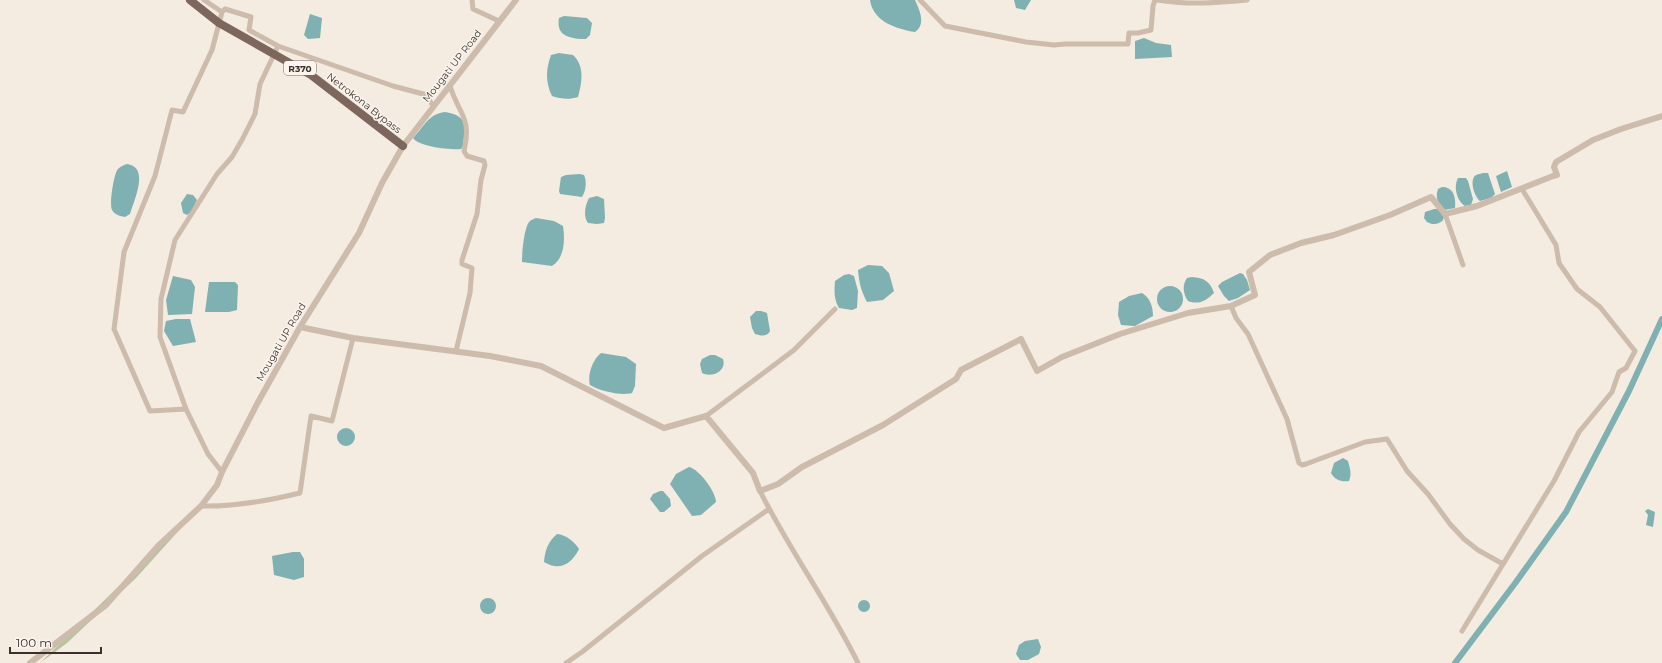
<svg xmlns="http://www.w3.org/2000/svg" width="1662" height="663" viewBox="0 0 1662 663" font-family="Montserrat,sans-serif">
<rect width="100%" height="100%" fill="#f4ebe1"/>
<path fill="#b8c4a0" d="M201,506L136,578L67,643L40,663Z"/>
<path fill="#7fb0b2" d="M870,0H915C920,11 926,24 915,32C897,29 873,22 870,0Z
M1014,0H1031L1025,10L1016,8Z
M310,14L322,18L320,38L308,39L304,35Z
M564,16L587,18L592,23L590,35L586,39H583C568,38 556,35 559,18Z
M1144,38L1156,43L1171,45L1172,57L1135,59V41Z
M559,53L573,55C585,66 582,82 578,97C569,100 561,99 552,96C545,81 546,69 551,55Z
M445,112C469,116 465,126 463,146L461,149C451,150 419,147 413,138C424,127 428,114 445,112Z
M127,164C150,167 134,200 130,214L125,217C120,216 115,215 112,210C109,204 114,173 118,169C121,166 124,165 127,164Z
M1507,171L1512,187L1501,192L1496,176Z
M1483,173H1488L1495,194L1491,198L1480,201C1475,197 1470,184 1474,177C1476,174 1480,174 1483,173Z
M580,174L584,175C587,181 586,191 582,197L560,194L559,191L561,177L566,175Z
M1458,178H1466L1468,181L1473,199L1471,205L1465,206C1457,201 1453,187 1458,178Z
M1442,187C1454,187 1456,198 1455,208L1444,210C1438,203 1435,198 1438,189Z
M187,194L193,195L197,200L191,212L187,215L183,213L181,203Z
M597,196L604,199L605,218L604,223L597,224L588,223C583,216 585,206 589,198Z
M1434,209H1438L1444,217L1443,220C1439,225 1432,225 1427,222L1424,218L1425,212Z
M536,218L554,221L563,226C565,239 565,258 552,266L522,262C522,254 524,226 530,221C531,220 534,219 536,218Z
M868,265L882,266L889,273L894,291L883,300L867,302C861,291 859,282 858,270Z
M1240,273L1243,274L1247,280L1250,290L1238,298L1229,301L1224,296L1218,286L1222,282Z
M849,274L854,276L858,291L857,308L852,310L839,308C834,300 834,291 835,281L844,275Z
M173,276L191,280L195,287L192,314L168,315L166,300Z
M1192,277C1204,278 1210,281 1214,293C1206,301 1199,305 1188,301C1183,294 1182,285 1187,278Z
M209,282H235L238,285L237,310L229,312H205Z
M1157 299a13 13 0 1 1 26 0a13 13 0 1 1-26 0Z
M1142,293C1150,298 1153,306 1153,316L1135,326L1121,325L1118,315L1119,302L1129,296Z
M756,311H761L767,313L770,331C767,337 761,336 755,334L752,328L750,317Z
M176,319H190L196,342L173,346L164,331L166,321Z
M601,353L626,357L636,364L635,386L632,393C621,396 600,391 590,385C587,375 593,359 601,353Z
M710,355H715L723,359C727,371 712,378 702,373L700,364L702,359Z
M337 437a9 9 0 1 1 18 0a9 9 0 1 1-18 0Z
M1343,458L1348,461C1350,469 1352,473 1349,481C1341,482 1335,480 1331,473L1334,463Z
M689,467C699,469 716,492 716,502L701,515L692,516L670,484L676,474Z
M660,491H663L670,499L671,506L664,512H660L650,499L653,494Z
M1648,509L1655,512L1653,527L1646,525L1648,515L1645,511Z
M557,534C566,535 574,541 579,549C571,565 559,571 544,562C545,550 548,542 557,534Z
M293,552H300L304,559V577L294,580L274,575L272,556Z
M480 606a8 8 0 1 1 16 0a8 8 0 1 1-16 0Z
M858 606a6 6 0 1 1 12 0a6 6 0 1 1-12 0Z
M1038,639L1041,647L1039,654L1028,660H1020L1016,654L1019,645L1025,641Z"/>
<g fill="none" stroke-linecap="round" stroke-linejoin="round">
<path stroke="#7fb0b2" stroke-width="6" d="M1455,663L1516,582L1566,512L1629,391L1662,319"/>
<path stroke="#cdbbac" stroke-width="5" d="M472,0L473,9L499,21
M920,0L945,26L1026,42L1054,45L1065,44H1128L1129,33H1138L1151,30L1153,6L1155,0
M1157,0C1187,5 1217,3 1247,0
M222,12L225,9L251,17L249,30L278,46
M450,86C459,115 472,117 464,151L467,156L484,161L485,165L481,180L477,214L462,260V264L472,268L470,293L456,351
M1445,214L1463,265
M1231,306L1236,318L1248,334L1287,419L1299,463L1302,465L1306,464L1365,442L1387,439L1407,471L1428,494L1450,524L1464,539L1478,550L1503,564
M186,409L150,411L114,329L124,252L155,176L172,110L183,112L212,50L222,12L204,0
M706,416L794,350L835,309
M222,472L208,454L186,409L160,337L161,299L175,240L217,174L232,157L243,138L255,114L260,84L278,46L393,86L427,95L431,103L434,105
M760,491C790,551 829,604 858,663
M201,506C235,507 267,501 300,493L311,416L332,421L353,338
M1462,631L1554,481L1579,432L1612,392L1619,372L1626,368L1635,351L1600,307L1577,289L1559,263L1556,245L1522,189
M566,663L582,652L702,556L769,509"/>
<path stroke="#cdbbac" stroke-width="6" d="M300,327L353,338L490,356L541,366L664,428L706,416L753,473L760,491L778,484L802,467L883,425L956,379L961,370L1021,339L1037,371L1062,357L1120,334L1188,313L1231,306L1255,295L1249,272L1270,255L1301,243L1334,235L1390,215L1431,197L1445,214L1477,206L1553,176L1557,175L1554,167L1556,162L1593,140L1621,129L1662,116
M30,663L106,605L158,546L201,506L217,485L222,472L257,404L300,327L359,233L382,183L403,146L516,0"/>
<path stroke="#7d675c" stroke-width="8" d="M190,0L219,23L311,75L403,146"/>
</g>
<g text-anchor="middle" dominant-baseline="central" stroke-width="3" stroke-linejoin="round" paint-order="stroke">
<rect fill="#fbf5ee" stroke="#756b66" stroke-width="1" x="284" y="61" width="32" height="14" rx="3"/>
<g font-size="9" font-weight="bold" fill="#3b302b">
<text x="300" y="68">R370</text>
</g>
<g font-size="10" fill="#3b302b" stroke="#fbf5ee">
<text transform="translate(452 66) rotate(-52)">Mougati UP Road</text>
<text transform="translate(364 103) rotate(38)">Netrokona Bypass</text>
<text transform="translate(281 342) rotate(-60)">Mougati UP Road</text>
</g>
</g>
<path d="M10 647v6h91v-6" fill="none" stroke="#3b302b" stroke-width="2"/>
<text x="16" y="647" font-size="12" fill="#3b302b" stroke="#fbf5ee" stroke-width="3" paint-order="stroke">100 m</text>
</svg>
